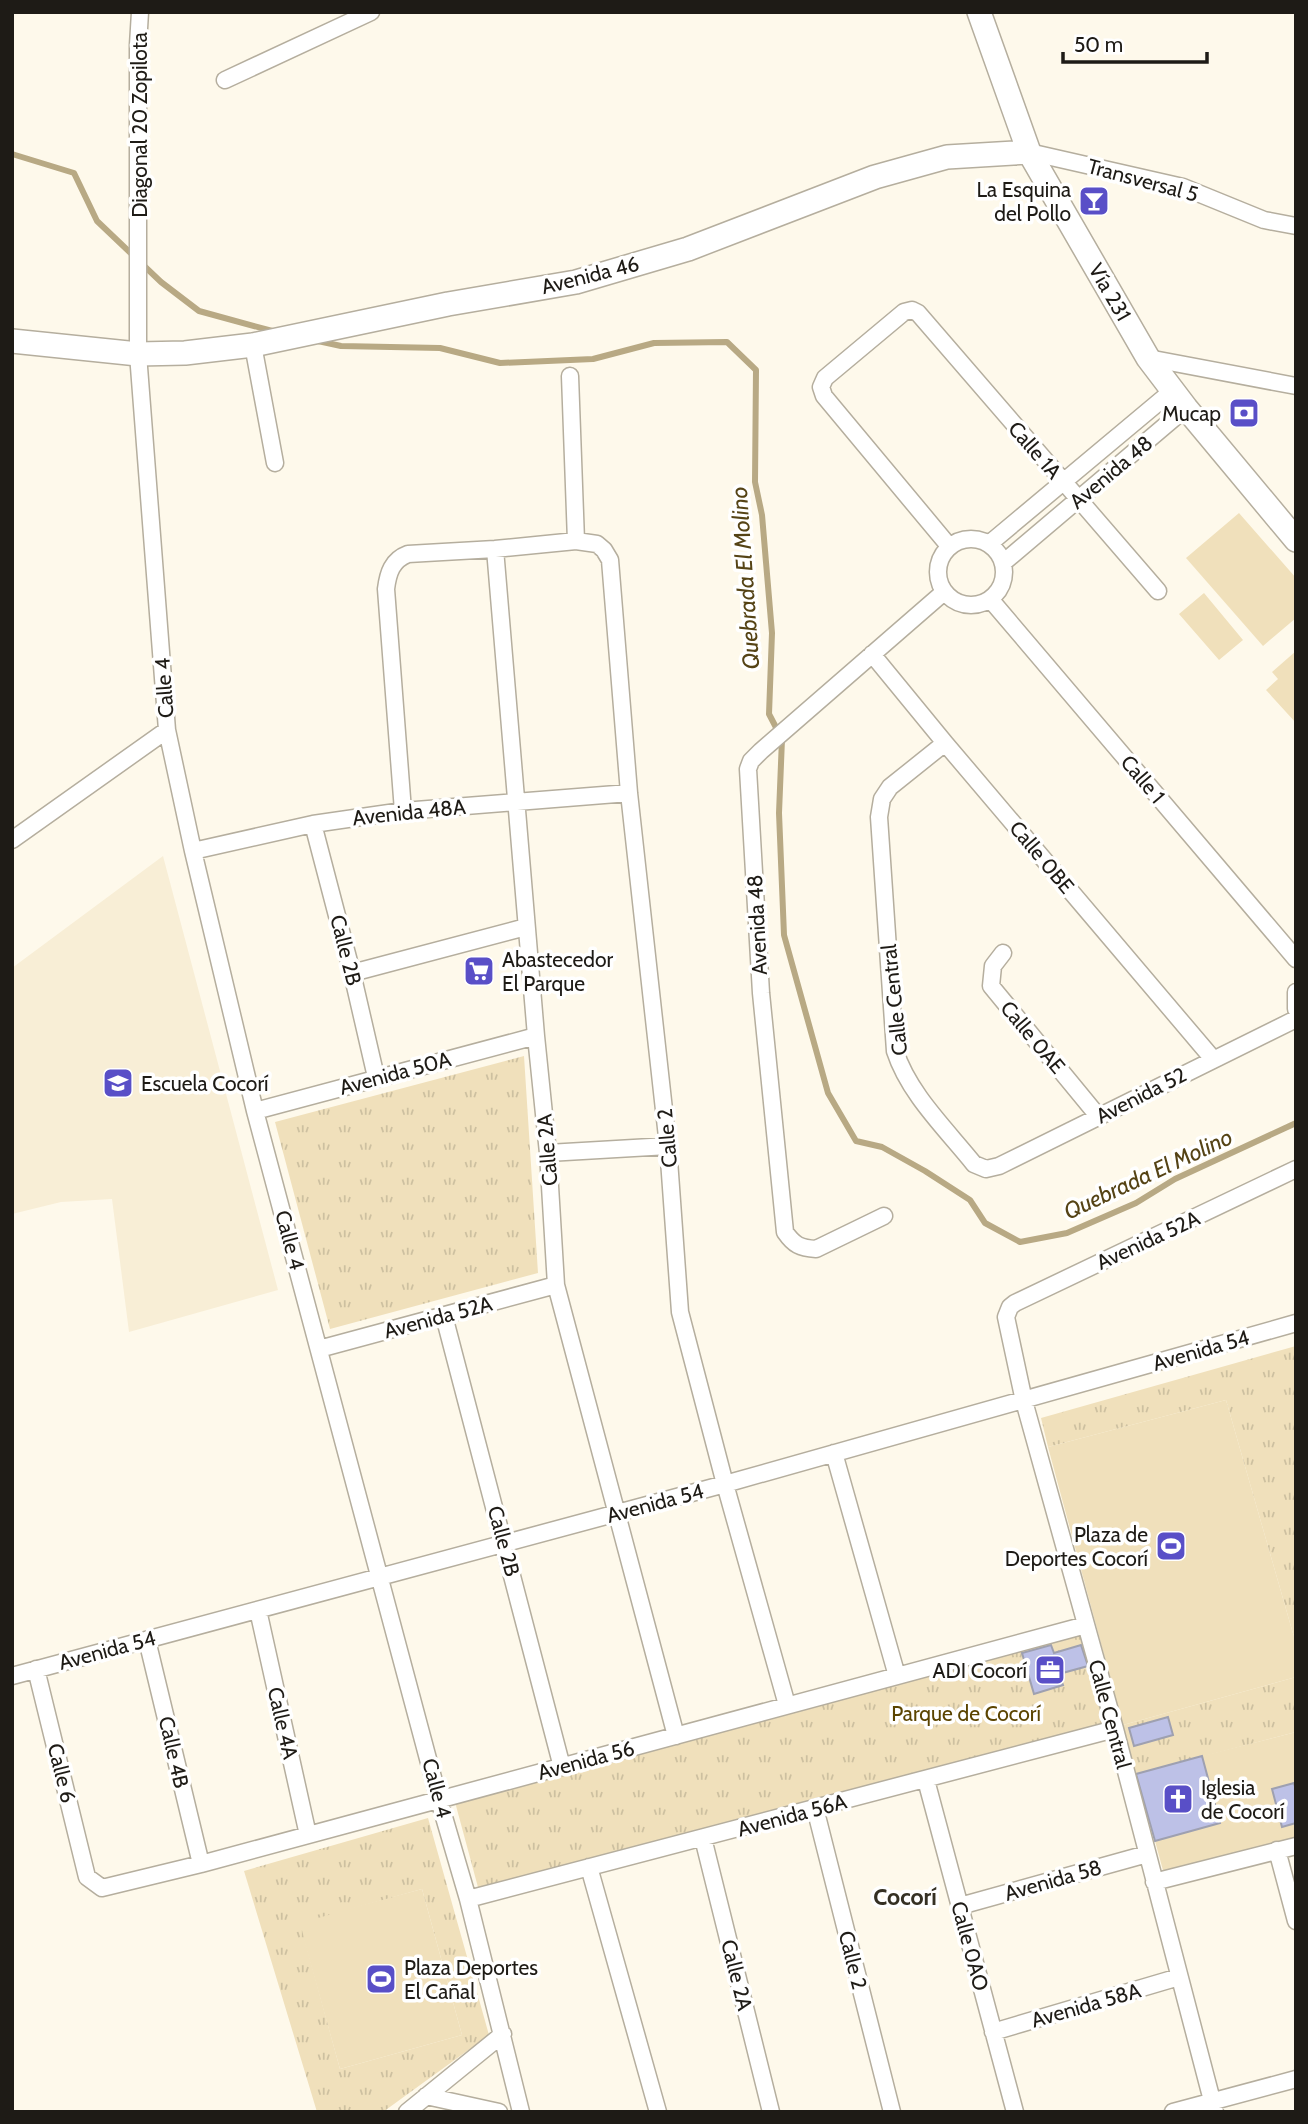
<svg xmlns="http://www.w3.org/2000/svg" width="1308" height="2124" viewBox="0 0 1308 2124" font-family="Cabin,sans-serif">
<defs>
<pattern id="park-tufts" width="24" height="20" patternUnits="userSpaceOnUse" patternTransform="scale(1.75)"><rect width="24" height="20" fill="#f0e0bb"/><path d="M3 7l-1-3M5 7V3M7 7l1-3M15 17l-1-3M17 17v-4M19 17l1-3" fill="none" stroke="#cdc0a0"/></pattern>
</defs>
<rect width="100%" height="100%" fill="#fef9eb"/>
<path fill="#f8eed6" d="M163,856L278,1290L129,1332L112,1199L61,1202L12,1214V968Z"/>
<path fill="#f0e0bb" d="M1239,513L1296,578V618L1263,646L1186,558Z
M1204,593L1243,640L1219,660L1179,614Z
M1296,651V723L1266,690L1278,679L1272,672Z
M1226,1400L1296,1644V1677L1123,1725L1048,1447Z
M1296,1732V1790L1293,1783L1272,1789L1282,1827L1296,1823V1840L1164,1874L1155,1841L1220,1823L1202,1756Z
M422,1889L462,2035L340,2069L299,1922Z"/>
<path fill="url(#park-tufts)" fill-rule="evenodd" d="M524,1056L538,1273L330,1329L275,1122Z
M1296,1346V1644L1226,1400L1048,1447L1041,1418Z
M1083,1634L1105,1724L479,1891L455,1802Z
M1296,1677V1732L1136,1774L1123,1725Z
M428,1818L489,2035L383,2112H317L244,1871ZM422,1889L462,2035L340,2069L300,1923Z"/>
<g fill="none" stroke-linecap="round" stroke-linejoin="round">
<path stroke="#b8a984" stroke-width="6" d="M12,154L74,173L97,221L161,282L199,311L276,332
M318,341L341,346L440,348L500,363L593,359L654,343L727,342L756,370L755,482L762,515L772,633L769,714L782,739L779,813L784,935L828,1093L856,1141L882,1147L925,1171L970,1200L985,1223L1020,1242L1067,1233L1136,1203L1175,1179L1296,1123"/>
</g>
<path fill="#bdc1e7" stroke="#9ea0b0" stroke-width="2" d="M1051,1645L1054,1653L1081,1645L1088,1666L1059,1674L1063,1685L1034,1694L1022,1653Z
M1168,1717L1173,1735L1134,1746L1129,1728Z
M1202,1756L1220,1823L1155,1841L1136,1774Z
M1294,1783L1296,1790V1823L1282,1827L1272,1789Z"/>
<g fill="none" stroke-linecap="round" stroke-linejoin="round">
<g stroke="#b5ae9e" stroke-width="19">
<path id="street" d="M140,12L138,45V354L167,730L193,851L255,1111L439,1800L468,1899L521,2112
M225,80L371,12
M1029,152L1183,187L1264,220L1296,226
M253,345L275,463
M1148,358L1296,386
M570,376L576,541
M938 572a33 33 0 1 1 66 0a33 33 0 1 1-66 0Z
M989,544L1172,391
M949,546L824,396L821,387L825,378L904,312L912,310L918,313L1158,591
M495,549L536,1036L548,1153L556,1285L676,1736
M1003,563L1186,408
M990,599L1296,959
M872,654L945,743L1213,1059
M945,743L890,787L882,799L879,817L895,1051C909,1094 946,1129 974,1164L986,1169L999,1166L1296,1019
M403,811L386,589C388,573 392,560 408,554L495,549L576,541L597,544L604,550L610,560L629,793L668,1146L680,1312L725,1484L787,1705
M313,824L352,973L376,1077
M12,840L167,730
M193,851L313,824L403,811L629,793
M1003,953L993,966L991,986L1098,1116
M352,973L526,927
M1296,992V1009
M255,1111L536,1036
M548,1153L668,1146
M884,1216L816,1249C800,1248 794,1245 785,1232L761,993L748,769L751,761L761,751L944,592
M444,1316L562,1767
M319,1349L556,1285
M834,1453L897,1676
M258,1610L308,1835
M147,1640L201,1864
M36,1669L87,1877L102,1888L201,1864L1086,1625
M12,1676L725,1484L1296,1323
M926,1780L1015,2112
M815,1808L892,2112
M703,1838L771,2112
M1277,1850L1296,1921
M589,1867L658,2112
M1154,1882L1296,1846
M468,1899L1115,1729
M960,1906L1147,1854
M993,2032L1179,1977
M426,2096L499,2112
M407,2112L503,2034
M1173,2112L1296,2079
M1215,2112L1115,1729L1024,1401L1006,1317L1010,1307L1015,1303L1296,1169"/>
</g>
<g stroke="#b5ae9e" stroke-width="26">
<path id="secondary" d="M979,12L1029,152L1148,358L1186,408L1296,540
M12,341L138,354L185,353L253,345L448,304L576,282L688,249L875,177L947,157L1029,152"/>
</g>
<use href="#street" stroke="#fff" stroke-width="16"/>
<use href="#secondary" stroke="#fff" stroke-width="23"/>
</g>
<defs>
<g id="bar-square" transform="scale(1.575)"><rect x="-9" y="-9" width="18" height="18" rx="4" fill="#594fc7" stroke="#fff"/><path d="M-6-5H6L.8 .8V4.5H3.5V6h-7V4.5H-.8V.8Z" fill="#fff"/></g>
<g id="bank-square" transform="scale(1.575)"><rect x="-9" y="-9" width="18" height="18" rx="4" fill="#594fc7" stroke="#fff"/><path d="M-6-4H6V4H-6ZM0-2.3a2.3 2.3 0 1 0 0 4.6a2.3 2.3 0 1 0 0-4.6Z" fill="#fff"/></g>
<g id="supermarket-square" transform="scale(1.575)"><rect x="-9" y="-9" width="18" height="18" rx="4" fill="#594fc7" stroke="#fff"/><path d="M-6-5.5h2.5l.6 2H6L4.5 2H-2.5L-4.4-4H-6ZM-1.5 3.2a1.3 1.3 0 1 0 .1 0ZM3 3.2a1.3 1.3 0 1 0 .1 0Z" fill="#fff"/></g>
<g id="school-square" transform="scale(1.575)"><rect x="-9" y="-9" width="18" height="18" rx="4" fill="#594fc7" stroke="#fff"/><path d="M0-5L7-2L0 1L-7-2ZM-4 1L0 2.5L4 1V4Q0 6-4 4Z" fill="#fff"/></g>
<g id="stadium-square" transform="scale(1.575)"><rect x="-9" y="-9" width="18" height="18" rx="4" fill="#594fc7" stroke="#fff"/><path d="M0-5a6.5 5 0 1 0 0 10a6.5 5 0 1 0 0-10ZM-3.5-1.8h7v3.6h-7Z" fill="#fff"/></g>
<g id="office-square" transform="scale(1.575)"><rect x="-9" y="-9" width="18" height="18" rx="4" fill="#594fc7" stroke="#fff"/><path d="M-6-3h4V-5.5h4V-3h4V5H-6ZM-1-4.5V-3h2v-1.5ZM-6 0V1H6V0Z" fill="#fff"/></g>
<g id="church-square" transform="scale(1.575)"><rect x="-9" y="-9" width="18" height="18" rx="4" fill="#594fc7" stroke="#fff"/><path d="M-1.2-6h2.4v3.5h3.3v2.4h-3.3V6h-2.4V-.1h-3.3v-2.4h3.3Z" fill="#fff"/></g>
</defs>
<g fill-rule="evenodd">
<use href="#bar-square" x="1094" y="201"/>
<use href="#bank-square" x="1244" y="413"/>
<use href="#supermarket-square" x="479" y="971"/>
<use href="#school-square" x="118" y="1083"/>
<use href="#stadium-square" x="1171" y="1546"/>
<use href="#office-square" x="1050" y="1670"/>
<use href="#church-square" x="1178" y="1799"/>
<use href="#stadium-square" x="381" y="1979"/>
</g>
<g text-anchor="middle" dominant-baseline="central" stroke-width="7" stroke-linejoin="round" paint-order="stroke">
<g font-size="21" fill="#1e1b16" stroke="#fff">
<text transform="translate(139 125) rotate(-90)">Diagonal 20 Zopilota</text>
<text transform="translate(1143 180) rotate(15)">Transversal 5</text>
<text transform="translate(590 275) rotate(-14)">Avenida 46</text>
<text transform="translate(1110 292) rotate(60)">Vía 231</text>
<text transform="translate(1035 450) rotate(49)">Calle 1A</text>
<text transform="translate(1111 472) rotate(-40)">Avenida 48</text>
<text transform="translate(164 688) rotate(-94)">Calle 4</text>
<text transform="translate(1143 779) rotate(50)">Calle 1</text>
<text transform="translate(409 812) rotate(-6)">Avenida 48A</text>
<text transform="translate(1042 857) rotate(50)">Calle 0BE</text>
<text transform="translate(757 925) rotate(-93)">Avenida 48</text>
<text transform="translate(346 950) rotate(76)">Calle 2B</text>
<text transform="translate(894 1000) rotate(-96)">Calle Central</text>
<text transform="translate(1033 1037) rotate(50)">Calle 0AE</text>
<text transform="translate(395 1073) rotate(-15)">Avenida 50A</text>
<text transform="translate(1141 1095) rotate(-27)">Avenida 52</text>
<text transform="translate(667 1138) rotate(-95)">Calle 2</text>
<text transform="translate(547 1150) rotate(-95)">Calle 2A</text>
<text transform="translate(290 1240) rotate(75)">Calle 4</text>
<text transform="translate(1148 1240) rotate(-25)">Avenida 52A</text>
<text transform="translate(438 1317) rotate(-15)">Avenida 52A</text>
<text transform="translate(1201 1350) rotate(-16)">Avenida 54</text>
<text transform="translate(655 1503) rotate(-15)">Avenida 54</text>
<text transform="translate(504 1541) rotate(75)">Calle 2B</text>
<text transform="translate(107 1650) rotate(-15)">Avenida 54</text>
<text transform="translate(1110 1714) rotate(75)">Calle Central</text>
<text transform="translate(283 1723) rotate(77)">Calle 4A</text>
<text transform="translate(174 1752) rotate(77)">Calle 4B</text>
<text transform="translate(586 1760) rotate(-15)">Avenida 56</text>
<text transform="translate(62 1773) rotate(76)">Calle 6</text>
<text transform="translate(437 1788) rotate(75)">Calle 4</text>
<text transform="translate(792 1815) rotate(-15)">Avenida 56A</text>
<text transform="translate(1053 1880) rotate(-16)">Avenida 58</text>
<text transform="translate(970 1946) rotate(75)">Calle 0AO</text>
<text transform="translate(853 1960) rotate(76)">Calle 2</text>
<text transform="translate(737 1975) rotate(76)">Calle 2A</text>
<text transform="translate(1086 2005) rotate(-16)">Avenida 58A</text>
</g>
<g font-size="21" fill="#1e1b16" stroke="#fff" text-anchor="end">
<text x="1071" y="189">La Esquina<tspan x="1071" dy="24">del Pollo</tspan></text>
<text x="1221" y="413">Mucap</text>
<text x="502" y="959" text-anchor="start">Abastecedor<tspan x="502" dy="24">El Parque</tspan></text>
<text x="141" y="1083" text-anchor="start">Escuela Cocorí</text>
<text x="1148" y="1534">Plaza de<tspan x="1148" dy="24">Deportes Cocorí</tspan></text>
<text x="1027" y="1670">ADI Cocorí</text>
<text x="1201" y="1787" text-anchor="start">Iglesia<tspan x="1201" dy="24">de Cocorí</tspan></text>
<text x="404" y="1967" text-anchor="start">Plaza Deportes<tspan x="404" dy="24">El Cañal</tspan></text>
</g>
<g font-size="21" fill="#5b4400" stroke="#fff">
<text x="966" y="1713">Parque de Cocorí</text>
</g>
<g font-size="23" font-style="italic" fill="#554315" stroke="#fff">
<text transform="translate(745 578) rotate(-94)">Quebrada El Molino</text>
<text transform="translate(1148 1174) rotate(-25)">Quebrada El Molino</text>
</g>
<g font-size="23" font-weight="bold" fill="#353023" stroke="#fff">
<text x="905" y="1897">Cocorí</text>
</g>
</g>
<rect width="1308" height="2124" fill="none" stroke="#1e1b16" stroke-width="28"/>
<path d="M1063 52v10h144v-10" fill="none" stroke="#1e1b16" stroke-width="3.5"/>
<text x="1074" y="52" font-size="21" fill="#1e1b16" stroke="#ffffff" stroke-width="5" paint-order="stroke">50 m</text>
</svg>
